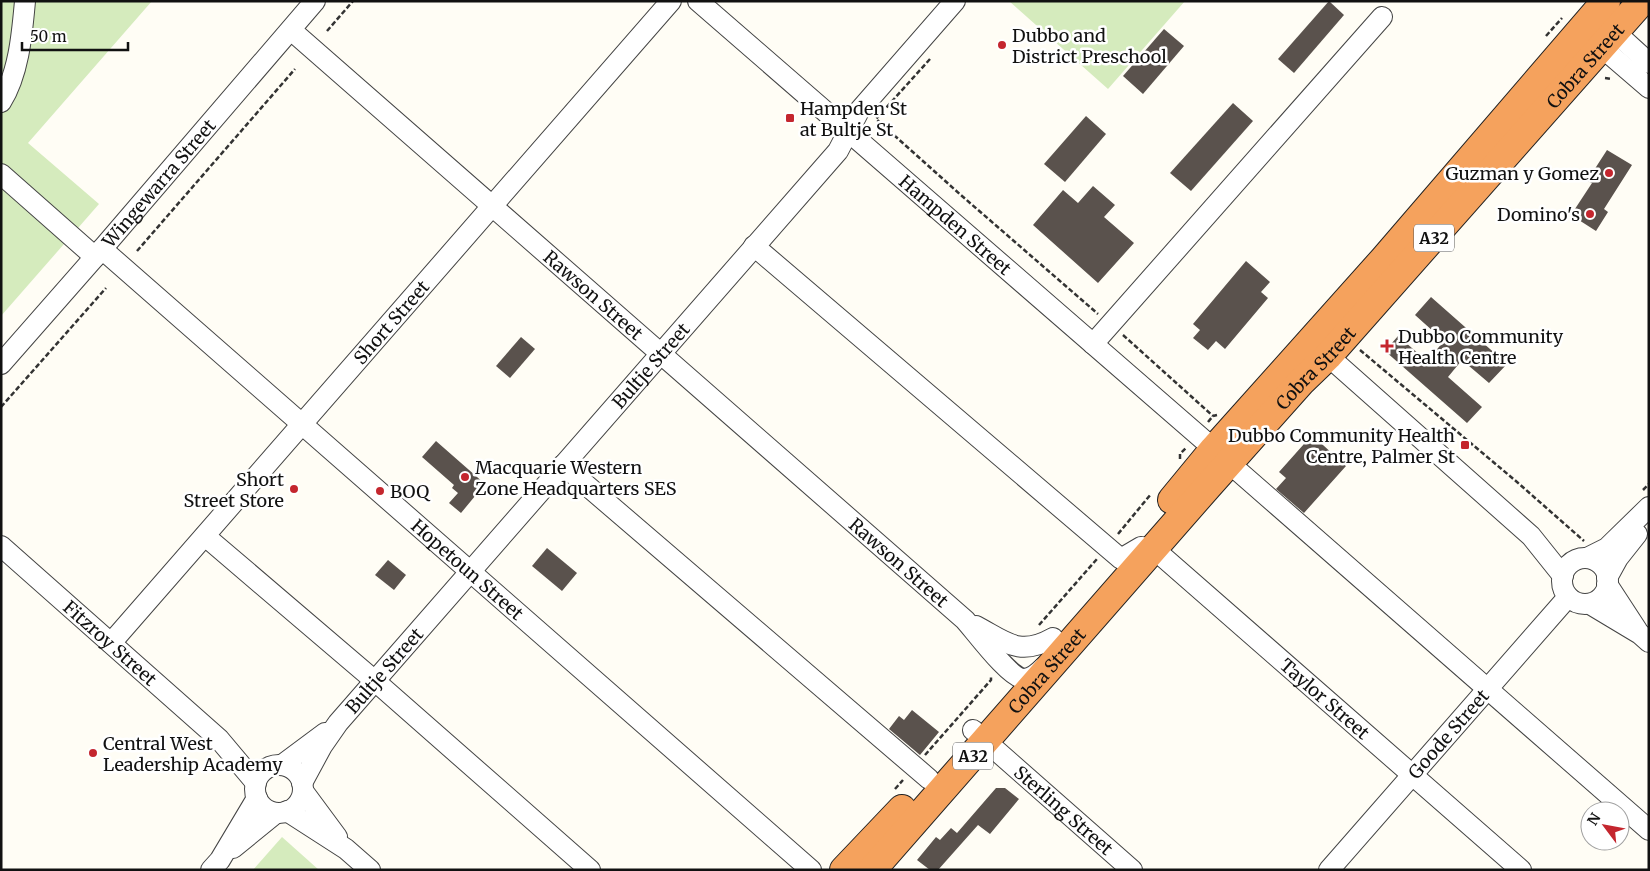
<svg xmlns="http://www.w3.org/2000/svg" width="1650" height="871" font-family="Merriweather,serif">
	<rect width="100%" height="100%" fill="#fffdf5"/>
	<g fill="#d5ebbd">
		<path d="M1,1H152L28,143L99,204L1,316Z"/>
		<path d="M1009,1H1185L1108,89Z"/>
		<path d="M282,837L319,870H253Z"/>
	</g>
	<g fill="#5a524d">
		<path d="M1329,1L1344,15L1294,73L1278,59Z"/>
		<path d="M1164,29L1184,46L1143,94L1123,76Z"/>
		<path d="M1233,103L1253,121L1191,191L1170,173Z"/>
		<path d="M1086,116L1106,134L1065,182L1044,164Z"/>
		<path d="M1607,150L1632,165L1604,209L1608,212L1596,231L1571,215L1592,183L1587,181Z"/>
		<path d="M1093,186L1115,205L1104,217L1134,243L1098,283L1033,225L1063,190L1078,203Z"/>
		<path d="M1246,261L1270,282L1261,292L1268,298L1225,349L1216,341L1208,350L1193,338L1200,330L1193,324Z"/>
		<path d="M1431,297L1507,364L1489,383L1462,360L1448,377L1482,407L1467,423L1385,351L1398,336L1427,361L1444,341L1415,315Z"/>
		<path d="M521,337L535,349L510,378L496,366Z"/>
		<path d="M1312,435L1346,466L1304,513L1276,489L1286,478L1279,472Z"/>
		<path d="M436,441L485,484L461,513L449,503L458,493L452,488L454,485L422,457Z"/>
		<path d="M547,548L577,573L562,591L532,566Z"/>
		<path d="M388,560L406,575L394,590L375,575Z"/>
		<path d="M912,710L939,732L920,755L889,729L899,716L904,720Z"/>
		<path d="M996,788H1005L1019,799L990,834L978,825L938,870H930L917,860L936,837L940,840L951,828L957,833Z"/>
	</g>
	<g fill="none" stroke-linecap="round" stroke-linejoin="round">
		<defs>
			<g id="minor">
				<path id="s1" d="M698,1L1214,449"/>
				<path d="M1606,24L1649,63"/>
				<path id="s2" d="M291,30L965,620C975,631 1011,680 1025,679C1033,678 1039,672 1044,667"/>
				<path d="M1592,39L1649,88"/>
				<path d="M1,102C19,73 22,34 25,1"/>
				<path d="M1,174L95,257"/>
				<path d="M754,246L1121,559"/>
				<path id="s3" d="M102,249L811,870"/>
				<path d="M1093,344L1382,17"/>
				<path d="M1328,356L1531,536L1563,576"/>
				<path id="s4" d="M1,364L102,249L315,1"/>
				<path d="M1229,463L1649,830"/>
				<path d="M563,465L929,779"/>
				<path d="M205,536L375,681L590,870"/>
				<path id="s5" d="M1,546L219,739L256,783"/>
				<path id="s6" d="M1124,557L1141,547L1154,549L1521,870"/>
				<path d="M1587,558L1607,548L1649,507"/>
				<circle cx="1585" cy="581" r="23"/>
				<path d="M1607,578L1618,558L1637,534"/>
				<path d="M1607,584L1637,630"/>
				<path d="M1590,604L1640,634L1649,642"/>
				<path d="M976,626C1006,642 1019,657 1053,638"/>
				<path id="s7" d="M111,643L671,1"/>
				<path id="s8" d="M973,730L1132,870"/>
				<path d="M282,765L325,733"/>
				<circle cx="279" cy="789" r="24"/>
				<path id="s9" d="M302,783L322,746L338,723L838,151L859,111L955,1"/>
				<path d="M303,791L337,837"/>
				<path d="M287,811L346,849L370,870"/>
				<path d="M233,848L276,813"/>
				<path d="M211,870L220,860L257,798"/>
				<path id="s10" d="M1329,870L1568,597"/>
			</g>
			<g id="highway">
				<path d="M1172,500L1214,449L1384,259L1606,1"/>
				<path d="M844,870L902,809"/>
				<path id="s11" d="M872,870L1209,485L1301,382L1328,356L1642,1"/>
			</g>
		</defs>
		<use href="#minor" stroke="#444" stroke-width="22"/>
		<use href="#highway" stroke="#222" stroke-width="30"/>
		<g stroke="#333" stroke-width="2.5" stroke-dasharray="5 2.5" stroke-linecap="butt">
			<path d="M327,31L353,1"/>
			<path d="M1546,36L1562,18"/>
			<path d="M930,59L876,119L962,196L1098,314"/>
			<path d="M1605,78L1612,79"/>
			<path d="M137,251L295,69"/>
			<path d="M1123,335L1213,416"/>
			<path d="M1360,350L1517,482L1584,541"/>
			<path d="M1,407L106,288"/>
			<path d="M1208,422L1213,416L1217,415"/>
			<path d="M1180,459V454L1187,447"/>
			<path d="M1643,490L1649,484"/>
			<path d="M1118,534L1151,494"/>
			<path d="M1039,625L1097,559"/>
			<path d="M925,755L991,680V675"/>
			<path d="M895,789L903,780"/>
		</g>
		<use href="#minor" stroke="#fff" stroke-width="20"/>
		<use href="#highway" stroke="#f5a25d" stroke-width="28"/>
	</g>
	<g fill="#c4262e" stroke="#fff" stroke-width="2">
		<circle cx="1002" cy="45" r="5"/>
		<rect x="785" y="113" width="10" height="10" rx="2.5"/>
		<circle cx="1609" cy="173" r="5"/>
		<circle cx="1590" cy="214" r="5"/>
		<path d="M1384.5 338.5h5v5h5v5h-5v5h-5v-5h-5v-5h5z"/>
		<rect x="1460" y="440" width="10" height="10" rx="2.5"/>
		<circle cx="465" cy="477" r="5"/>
		<circle cx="294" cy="489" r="5"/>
		<circle cx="380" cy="491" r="5"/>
		<circle cx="93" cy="753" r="5"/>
	</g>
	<g text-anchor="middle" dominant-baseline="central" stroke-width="5" stroke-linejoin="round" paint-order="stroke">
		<g fill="#fff" stroke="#585858" stroke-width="1">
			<rect x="1414" y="224.5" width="40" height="27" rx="4"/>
			<rect x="953" y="742.5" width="40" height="27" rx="4"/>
		</g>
		<g font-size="16" font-weight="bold" fill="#111">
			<text x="1434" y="238">A32</text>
			<text x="973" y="756">A32</text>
		</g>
		<g font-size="18" fill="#111" stroke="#fff" text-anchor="start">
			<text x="1012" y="35">Dubbo and<tspan x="1012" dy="21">District Preschool</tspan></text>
			<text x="800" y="108">Hampden St<tspan x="800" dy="21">at Bultje St</tspan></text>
			<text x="1599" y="173" text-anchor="end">Guzman y Gomez</text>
			<text x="1580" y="214" text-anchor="end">Domino's</text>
			<text x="1398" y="336">Dubbo Community<tspan x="1398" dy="21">Health Centre</tspan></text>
			<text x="1455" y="435" text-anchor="end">Dubbo Community Health<tspan x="1455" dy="21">Centre, Palmer St</tspan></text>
			<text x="475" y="467">Macquarie Western<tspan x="475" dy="21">Zone Headquarters SES</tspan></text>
			<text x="284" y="479" text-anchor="end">Short<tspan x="284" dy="21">Street Store</tspan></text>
			<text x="390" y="491">BOQ</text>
			<text x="103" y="743">Central West<tspan x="103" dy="21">Leadership Academy</tspan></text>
		</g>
		<g font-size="18" fill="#111" stroke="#fff">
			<text stroke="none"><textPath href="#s11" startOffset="1075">Cobra Street</textPath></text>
			<text stroke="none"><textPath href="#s4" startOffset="240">Wingewarra Street</textPath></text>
			<text stroke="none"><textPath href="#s1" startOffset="341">Hampden Street</textPath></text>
			<text stroke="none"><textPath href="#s2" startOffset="402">Rawson Street</textPath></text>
			<text stroke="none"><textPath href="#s7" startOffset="426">Short Street</textPath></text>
			<text stroke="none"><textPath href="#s9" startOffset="545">Bultje Street</textPath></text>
			<text stroke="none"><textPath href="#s11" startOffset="670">Cobra Street</textPath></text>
			<text stroke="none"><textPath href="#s2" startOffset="808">Rawson Street</textPath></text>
			<text stroke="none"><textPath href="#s3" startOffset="486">Hopetoun Street</textPath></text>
			<text stroke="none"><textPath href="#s5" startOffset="146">Fitzroy Street</textPath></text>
			<text stroke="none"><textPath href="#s9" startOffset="140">Bultje Street</textPath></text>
			<text stroke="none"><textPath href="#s11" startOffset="265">Cobra Street</textPath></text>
			<text stroke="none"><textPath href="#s6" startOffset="260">Taylor Street</textPath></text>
			<text stroke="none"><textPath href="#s10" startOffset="181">Goode Street</textPath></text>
			<text stroke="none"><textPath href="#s8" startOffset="121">Sterling Street</textPath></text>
		</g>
	</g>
	<rect width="1650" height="871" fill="none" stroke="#111111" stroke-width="5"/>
	<g transform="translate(1605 826) rotate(302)"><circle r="24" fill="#ffffff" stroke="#a0a0a0"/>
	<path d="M0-4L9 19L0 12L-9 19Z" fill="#c4262e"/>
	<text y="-8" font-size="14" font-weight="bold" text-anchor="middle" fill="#111111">N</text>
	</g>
	<path d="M22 42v8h106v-8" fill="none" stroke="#111111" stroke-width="2.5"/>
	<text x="30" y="42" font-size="15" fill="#111111" stroke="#ffffff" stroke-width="4" paint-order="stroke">50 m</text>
</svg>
